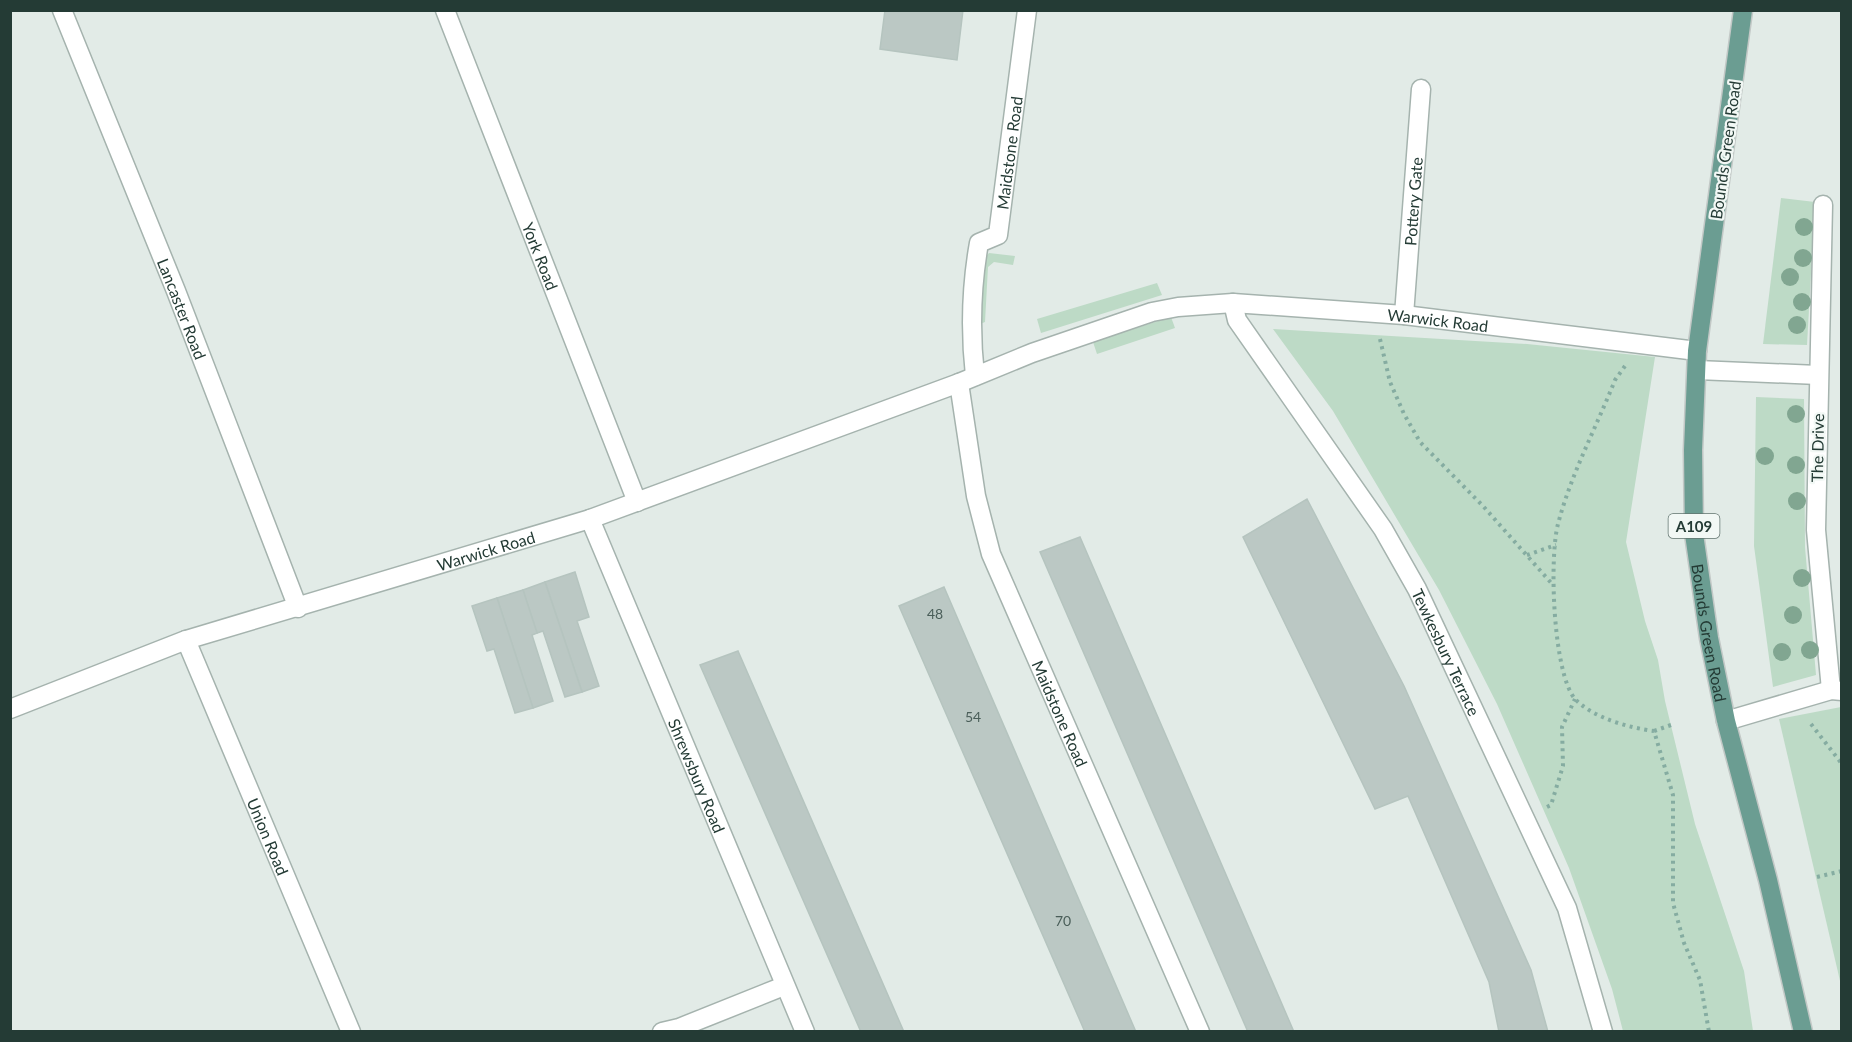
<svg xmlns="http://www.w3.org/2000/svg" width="1852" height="1042" font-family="Lato,sans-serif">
	<rect width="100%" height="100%" fill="#e2ebe7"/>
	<g fill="#bddac6">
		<path d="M1781,198L1815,202L1807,345L1763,344Z"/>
		<path d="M989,253L1015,256L1013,265L994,262L988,267L985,322L978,325L981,261Z"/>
		<path d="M1157,283L1162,295L1041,333L1037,319Z"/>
		<path d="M1171,317L1175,328L1097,354L1093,342Z"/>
		<path d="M1273,329L1527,344L1655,357L1626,542L1645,621L1658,660L1665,701L1695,824L1744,971L1753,1031H1623L1612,989L1569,868L1497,704L1439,590L1333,411Z"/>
		<path d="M1756,397L1804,399L1805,547L1816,675L1773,687L1754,546Z"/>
		<path d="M1841,707H1842L1841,985L1779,719Z"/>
	</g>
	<g fill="#bbc8c4" stroke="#b5c4bf" stroke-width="1.5">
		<path d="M885,10H963L957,60L880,49Z"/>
		<path d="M1307,499L1404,686L1531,970L1548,1032H1499L1489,982L1408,796L1375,809L1243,537Z"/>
		<path d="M1080,537L1294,1032H1248L1040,552Z"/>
		<path d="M575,572L589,617L577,621L599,686L582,692L545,582Z"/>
		<path d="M545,582L582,692L565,697L543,631L537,633L523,590Z"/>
		<path d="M944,587L1136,1032H1085L899,606Z"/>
		<path d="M523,590L537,633L532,635L553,701L533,708L497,598Z"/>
		<path d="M497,598L533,708L515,713L494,649L487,651L472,606Z"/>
		<path d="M738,651L904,1032H861L700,665Z"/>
	</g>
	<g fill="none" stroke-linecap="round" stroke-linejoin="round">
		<defs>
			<g id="minor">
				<path id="s1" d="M62,10L176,291L298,608"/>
				<path id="s2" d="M445,10L637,502"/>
				<path d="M1823,205L1816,530L1831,690"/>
				<path id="s3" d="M1233,303L1237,320L1383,529L1417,589L1567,908L1603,1032"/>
				<path id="s4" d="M1404,315L1421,89"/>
				<path d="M1697,370L1818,375"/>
				<path id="s5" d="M975,376C970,331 971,288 979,243L998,235L1027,10"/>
				<path id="s6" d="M959,383L976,496L991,554L1200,1032"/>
				<path id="s7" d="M590,519L805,1032"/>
				<path id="s8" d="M186,640L351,1032"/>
				<path id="s9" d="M10,709L186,640L590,519L959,383L1032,353L1152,312L1178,307L1233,303L1404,315L1697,351"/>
				<path d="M1726,721L1831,690L1842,691"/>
				<path d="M662,1032L679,1028L784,986"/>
			</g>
			<g id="major">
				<path id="s10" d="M1743,10L1697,351L1693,450L1694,534L1709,638L1726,721L1768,880L1803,1032"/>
			</g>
		</defs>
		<use href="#minor" stroke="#a5b3ae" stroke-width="21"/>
		<use href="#major" stroke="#c2c8c6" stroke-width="21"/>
		<g stroke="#85aca1" stroke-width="4" stroke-dasharray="3 4.5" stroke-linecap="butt">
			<path d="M1380,339L1390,382L1404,414L1420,442L1483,506L1553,585"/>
			<path d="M1625,366L1615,380C1596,428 1571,474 1558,524C1549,558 1553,673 1575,699C1593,718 1630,728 1654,731L1673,795V903L1684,943L1700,980L1709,1032"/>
			<path d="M1527,555L1556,545"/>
			<path d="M1811,724L1842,764"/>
			<path d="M1654,731L1671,725"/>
			<path d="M1547,807L1551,805L1563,766L1562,727L1575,699"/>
			<path d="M1817,877L1842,871"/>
		</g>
		<use href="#minor" stroke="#fff" stroke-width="18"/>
		<use href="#major" stroke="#6b9d92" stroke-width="18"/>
	</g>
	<g fill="#81a691">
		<circle cx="1804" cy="227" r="9"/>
		<circle cx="1803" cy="258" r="9"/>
		<circle cx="1790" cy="277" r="9"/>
		<circle cx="1802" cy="302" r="9"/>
		<circle cx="1797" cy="325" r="9"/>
		<circle cx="1796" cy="414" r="9"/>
		<circle cx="1765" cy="456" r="9"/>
		<circle cx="1796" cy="465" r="9"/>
		<circle cx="1797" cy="501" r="9"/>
		<circle cx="1802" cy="578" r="9"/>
		<circle cx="1793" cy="615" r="9"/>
		<circle cx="1810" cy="650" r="9"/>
		<circle cx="1782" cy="652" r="9"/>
	</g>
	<g text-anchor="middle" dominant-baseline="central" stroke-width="4.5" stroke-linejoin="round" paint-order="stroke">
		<g font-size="14" fill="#4a5e59">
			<text x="935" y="613">48</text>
			<text x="973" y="716">54</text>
			<text x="1063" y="920">70</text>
		</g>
		<rect fill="#f2f8f5" stroke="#62746f" stroke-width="1.5" x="1668.5" y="514" width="51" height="24" rx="4.5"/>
		<g font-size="15" font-weight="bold" fill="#243b35">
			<text x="1694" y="526">A109</text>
		</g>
		<g font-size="16" fill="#243b35" stroke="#f2f8f5">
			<text transform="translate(1725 150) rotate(-82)">Bounds Green Road</text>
			<text stroke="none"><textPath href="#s5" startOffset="237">Maidstone Road</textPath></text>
			<text stroke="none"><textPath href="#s4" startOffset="114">Pottery Gate</textPath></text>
			<text stroke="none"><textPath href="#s2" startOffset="264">York Road</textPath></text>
			<text stroke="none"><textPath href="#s1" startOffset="322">Lancaster Road</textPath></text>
			<text stroke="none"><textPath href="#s9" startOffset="1497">Warwick Road</textPath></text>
			<text transform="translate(1817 448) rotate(-89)">The Drive</text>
			<text stroke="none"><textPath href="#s9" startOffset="502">Warwick Road</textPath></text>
			<text stroke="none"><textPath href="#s10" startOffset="627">Bounds Green Road</textPath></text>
			<text stroke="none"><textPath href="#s3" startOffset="411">Tewkesbury Terrace</textPath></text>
			<text stroke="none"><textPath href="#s6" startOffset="348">Maidstone Road</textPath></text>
			<text stroke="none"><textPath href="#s7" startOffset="278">Shrewsbury Road</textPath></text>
			<text stroke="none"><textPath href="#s8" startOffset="213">Union Road</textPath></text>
		</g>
	</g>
	<rect width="1852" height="1042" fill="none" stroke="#243b35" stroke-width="24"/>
</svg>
